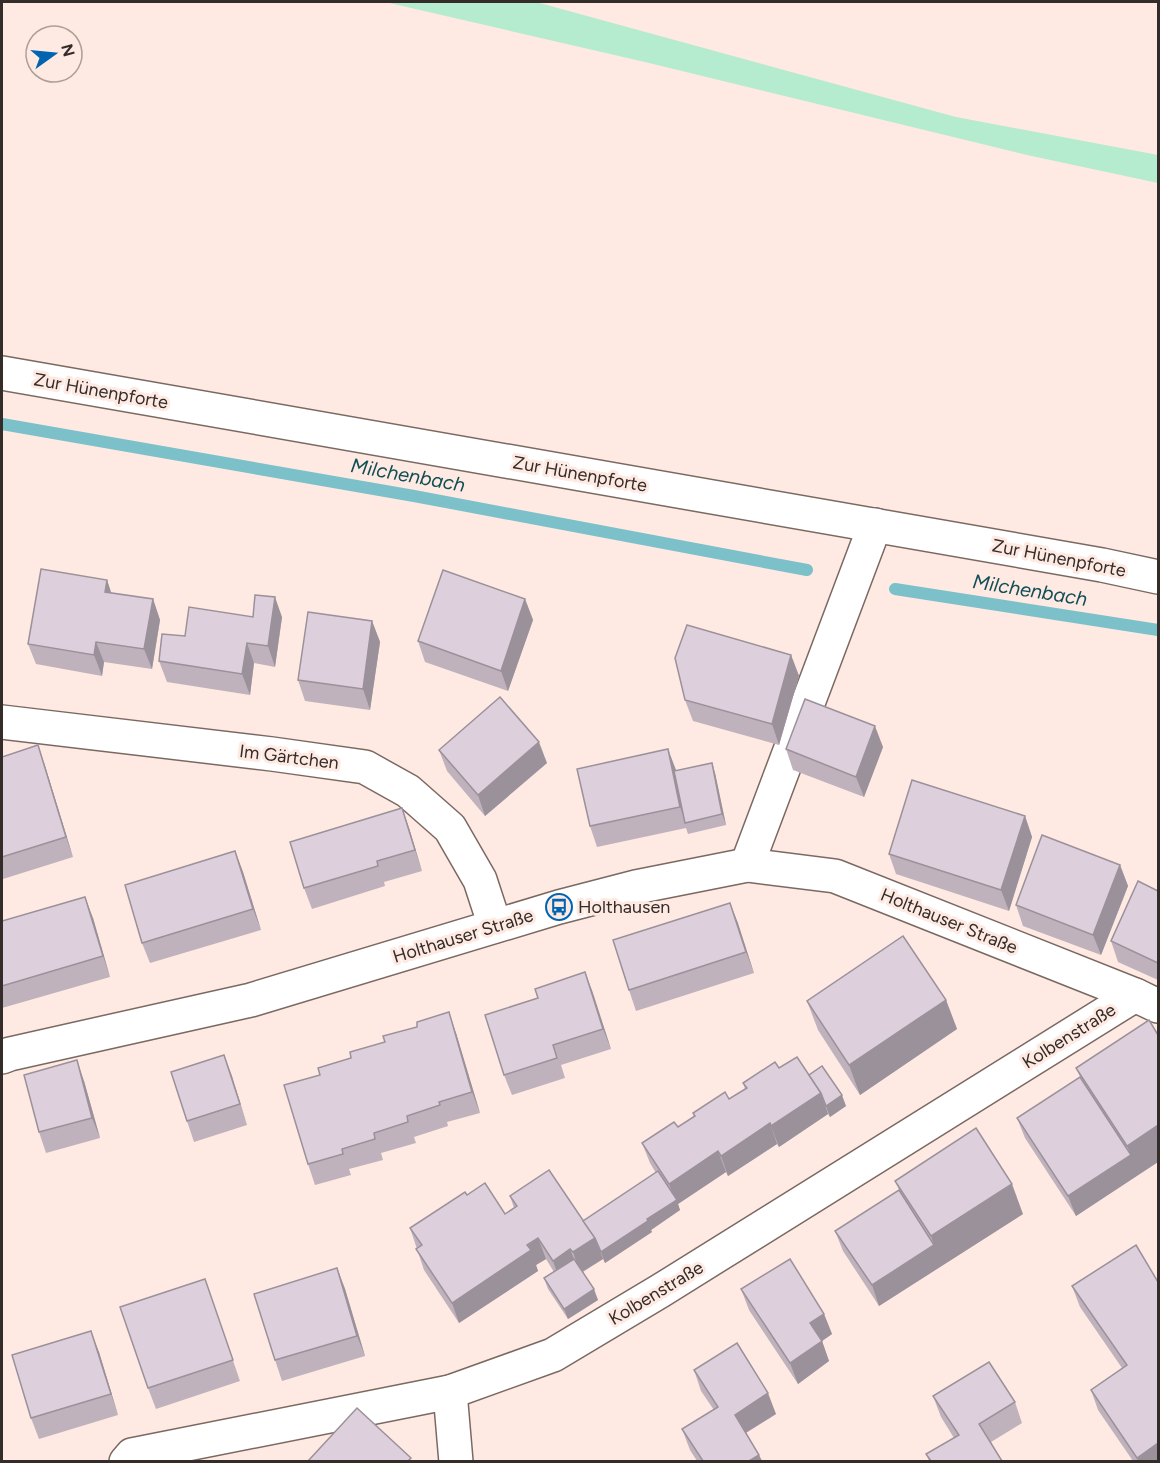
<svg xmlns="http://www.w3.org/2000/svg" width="1160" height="1463" font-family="Figtree,sans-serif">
	<rect width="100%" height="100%" fill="#feeae2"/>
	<path fill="#b5ebce" d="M385,2H536L956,117L1158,155V183L1027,155L645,62Z"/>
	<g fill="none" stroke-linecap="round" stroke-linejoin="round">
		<g stroke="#7cc0ca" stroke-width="12">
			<path d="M2,424L414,496L807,570"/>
			<path d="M895,589L1158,630"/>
		</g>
		<defs>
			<g id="street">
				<path d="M2,722L272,754L365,767L408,791L450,828L480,880L495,926"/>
				<path d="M747,865L875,525"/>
				<path d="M2,1057L10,1054L251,1000L559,907L636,887L747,865L835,876L1135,995L1158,1006"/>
				<path d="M450,1392L456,1462"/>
				<path d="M126,1462L132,1455L450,1392L553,1355L660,1291L1135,995"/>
			</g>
			<path id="primary" d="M2,373L1102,565L1158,577"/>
		</defs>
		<use href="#street" stroke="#7a6962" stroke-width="36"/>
		<use href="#primary" stroke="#7a6962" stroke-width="36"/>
		<use href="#street" stroke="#fff" stroke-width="33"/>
		<use href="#primary" stroke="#fff" stroke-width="33"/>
	</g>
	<g fill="#bfb2bd">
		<path d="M107,580L111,593L153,599L160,620L152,669L104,662L102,676L36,664L28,644Z"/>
		<path d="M525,599L533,620L508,691L425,662L418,641Z"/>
		<path d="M253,617H282L275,667L254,663L250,695L167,682L159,661Z"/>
		<path d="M372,621L380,642L370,710L305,701L298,680Z"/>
		<path d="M791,655L799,676L779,745L693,721L685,700Z"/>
		<path d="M38,745L45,766L73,857L3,879L2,874V757Z"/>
		<path d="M883,747L864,797L793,770L786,749Z"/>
		<path d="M439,750L547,763L485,816L447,771Z"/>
		<path d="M715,773L726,825L688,834L686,828L597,847L590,826Z"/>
		<path d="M402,808L409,828L422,871L384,882L385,886L312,909L304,888Z"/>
		<path d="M1025,816L1032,837L1009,911L896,874L889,854Z"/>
		<path d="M235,851L243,872L261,930L150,963L142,943Z"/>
		<path d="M1120,865L1128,886L1101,955L1023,926L1016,905Z"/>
		<path d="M1158,891V980L1118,962L1111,941Z"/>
		<path d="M730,903L754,973L636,1011L629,990Z"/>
		<path d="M93,918L110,977L2,1008V921Z"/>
		<path d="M585,972L611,1049L561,1065L565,1078L512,1095L504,1075L538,998Z"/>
		<path d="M946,1000L957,1029L860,1095L818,1030L807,1001Z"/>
		<path d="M456,1033L480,1113L447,1122L448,1126L414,1137L416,1143L381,1153L383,1160L349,1169L351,1175L315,1185L308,1164Z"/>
		<path d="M224,1055L247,1125L194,1142L187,1121Z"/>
		<path d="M779,1068L809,1075L846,1106L830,1117L828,1114L779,1147L777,1144L728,1176L726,1172L678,1204L680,1210L651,1230L652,1232L605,1263L603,1259L583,1272L598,1300L568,1319L548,1289L544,1278L554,1272L546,1259L536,1265L538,1271L459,1323L424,1270L410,1228L467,1195L505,1214L514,1208L510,1196L583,1221L656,1173L650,1163L642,1143L678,1127L694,1117L693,1113L729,1099L745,1089L743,1083Z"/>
		<path d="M1076,1068L1158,1162L1076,1216L1025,1138L1017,1118L1080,1077Z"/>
		<path d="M84,1081L100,1138L46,1153L39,1132Z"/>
		<path d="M895,1181L1023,1214L879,1306L843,1251L835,1231L899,1190Z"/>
		<path d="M1136,1245L1158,1461H1133L1098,1410L1091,1390L1122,1368L1080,1307L1072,1286Z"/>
		<path d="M337,1268L345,1289L365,1356L282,1381L275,1360Z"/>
		<path d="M205,1279L240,1381L156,1409L148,1388Z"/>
		<path d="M741,1289L824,1314L832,1334L822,1341L829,1361L798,1384L749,1310Z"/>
		<path d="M99,1352L118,1415L39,1439L31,1418Z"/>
		<path d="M694,1370L776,1414L746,1433L762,1461H697L690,1450L682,1429L714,1410L701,1391Z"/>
		<path d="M933,1396L1015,1402L1022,1423L991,1442L1002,1461H929L926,1454L954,1438L941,1417Z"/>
	</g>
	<g fill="#9b919a">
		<path d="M107,580L114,601L105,592Z"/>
		<path d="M275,597L282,617L275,667L268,646Z"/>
		<path d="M153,599L160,620L152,669L144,649Z"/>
		<path d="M525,599L533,620L508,691L501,671Z"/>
		<path d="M372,621L380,642L370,710L363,689Z"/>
		<path d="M96,642L104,662L102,676L94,655Z"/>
		<path d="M247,643L254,663L250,695L242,674Z"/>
		<path d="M791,655L799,676L779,745L772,724Z"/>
		<path d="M875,726L883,747L864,797L856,777Z"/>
		<path d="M539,742L547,763L485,816L478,795Z"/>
		<path d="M38,745L45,766L73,857L66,837Z"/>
		<path d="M668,749L676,770L686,823L680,807Z"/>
		<path d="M712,763L715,773L726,825L722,814Z"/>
		<path d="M402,808L409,828L422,871L415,850Z"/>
		<path d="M1025,816L1032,837L1009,911L1001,890Z"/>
		<path d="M235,851L243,872L261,930L253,909Z"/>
		<path d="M1120,865L1128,886L1101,955L1093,935Z"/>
		<path d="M85,897L93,918L110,977L103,956Z"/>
		<path d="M730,903L738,923L754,973L746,952Z"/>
		<path d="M585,972L593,993L611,1049L603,1029Z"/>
		<path d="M946,1000L957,1029L860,1095L849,1065Z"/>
		<path d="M449,1012L456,1033L480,1113L472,1092Z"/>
		<path d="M224,1055L232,1076L247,1125L240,1104Z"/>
		<path d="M77,1060L84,1081L100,1138L92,1118Z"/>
		<path d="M821,1093L828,1114L779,1147L771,1126Z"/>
		<path d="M842,1095L846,1106L830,1117L826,1106Z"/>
		<path d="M770,1123L777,1144L728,1176L721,1156Z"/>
		<path d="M1158,1125V1162L1076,1216L1068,1196L1131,1155L1127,1146Z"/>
		<path d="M718,1151L726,1172L678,1204L680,1210L651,1230L652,1232L605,1263L601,1252L647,1219L675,1200L669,1184Z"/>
		<path d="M1012,1184L1023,1214L879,1306L872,1285L934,1245L931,1236Z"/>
		<path d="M538,1238L546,1259L536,1265L538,1271L459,1323L452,1303Z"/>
		<path d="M595,1238L603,1259L580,1273L573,1252Z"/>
		<path d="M570,1249L578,1269L560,1281L553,1261Z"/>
		<path d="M337,1268L345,1289L365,1356L357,1336Z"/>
		<path d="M594,1289L598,1300L568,1319L564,1309Z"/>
		<path d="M824,1314L832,1334L822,1341L829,1361L798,1384L790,1363L810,1323Z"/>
		<path d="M91,1331L99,1352L118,1415L111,1394Z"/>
		<path d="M768,1393L776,1414L742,1435L735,1415Z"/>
		<path d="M1158,1443V1461H1138L1137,1458Z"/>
		<path d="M759,1455L762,1461H749Z"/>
	</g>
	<g fill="#decfdc" stroke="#9b919a" stroke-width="1.5">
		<path d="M41,569L107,580L105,592L153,599L144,649L96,642L94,655L28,644Z"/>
		<path d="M443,570L525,599L501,671L418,641Z"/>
		<path d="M255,595L275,597L268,646L247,643L242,674L159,661L162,634L185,636L189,607L253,617Z"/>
		<path d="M308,612L372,621L363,689L298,680Z"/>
		<path d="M687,625L791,655L772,724L685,700L675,658Z"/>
		<path d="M500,697L539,742L478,795L439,750Z"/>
		<path d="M805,699L875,726L856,777L786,749Z"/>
		<path d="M38,745L66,837L2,857V757Z"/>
		<path d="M668,749L680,807L590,826L577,769Z"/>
		<path d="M712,763L722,814L685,823L674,771Z"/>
		<path d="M912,780L1025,816L1001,890L889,854Z"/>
		<path d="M402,808L415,850L377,861L378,866L304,888L290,842Z"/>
		<path d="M1042,835L1120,865L1093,935L1016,905Z"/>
		<path d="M235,851L253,909L142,943L125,885Z"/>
		<path d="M1138,881L1158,891V963L1111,941Z"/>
		<path d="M85,897L103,956L2,986V921Z"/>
		<path d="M730,903L746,952L629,990L613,940Z"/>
		<path d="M903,936L946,1000L849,1065L807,1001Z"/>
		<path d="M585,972L603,1029L553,1045L557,1058L504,1075L485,1015L538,998L535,989Z"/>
		<path d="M449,1012L472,1092L439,1102L440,1105L407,1116L408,1122L374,1133L375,1139L342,1149L343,1154L308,1164L284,1085L320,1075L318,1068L351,1058L350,1052L385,1042L383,1036L417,1027V1022Z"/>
		<path d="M1149,1020L1158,1035V1125L1127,1146L1076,1068Z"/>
		<path d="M224,1055L240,1104L187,1121L171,1072Z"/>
		<path d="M797,1057L821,1093L771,1126L770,1123L721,1156L718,1151L669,1184L642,1143L674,1122L678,1127L695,1116L693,1113L725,1092L729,1099L747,1088L743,1083L775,1062L779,1068Z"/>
		<path d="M77,1060L92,1118L39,1132L24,1075Z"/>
		<path d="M822,1066L842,1095L826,1106L821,1093L809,1075Z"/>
		<path d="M1080,1077L1131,1155L1068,1196L1017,1118Z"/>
		<path d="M976,1128L1012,1184L931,1236L895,1181Z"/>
		<path d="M549,1170L595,1238L573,1252L570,1249L553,1261L538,1238L527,1245L531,1250L452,1303L416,1249L422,1245L410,1228L465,1192L467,1195L485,1183L505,1214L517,1206L510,1196Z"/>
		<path d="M658,1171L677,1200L647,1219L648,1221L601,1252L595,1238L583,1221Z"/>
		<path d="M899,1190L934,1245L872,1285L835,1231Z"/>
		<path d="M1136,1245L1158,1282V1443L1137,1458L1091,1390L1127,1365L1072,1286Z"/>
		<path d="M574,1259L594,1289L564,1309L544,1278Z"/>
		<path d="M790,1259L824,1314L810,1323L822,1341L790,1363L741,1289Z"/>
		<path d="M337,1268L357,1336L275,1360L254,1294Z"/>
		<path d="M205,1279L233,1360L148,1388L120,1307Z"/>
		<path d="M91,1331L111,1394L31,1418L12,1355Z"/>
		<path d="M737,1343L768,1393L735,1415L759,1455L749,1461H703L682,1429L718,1407L694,1370Z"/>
		<path d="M989,1362L1015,1402L979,1424L1002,1461H931L926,1454L959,1435L933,1396Z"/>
		<path d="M357,1408L411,1458L408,1461H308Z"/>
	</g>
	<defs>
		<symbol id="bus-ring" viewBox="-11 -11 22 22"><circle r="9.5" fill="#feeae2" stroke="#0064b1" stroke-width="1.5"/><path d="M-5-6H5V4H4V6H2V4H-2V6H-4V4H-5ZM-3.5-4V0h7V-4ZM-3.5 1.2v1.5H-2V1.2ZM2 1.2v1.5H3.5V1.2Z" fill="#0064b1"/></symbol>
	</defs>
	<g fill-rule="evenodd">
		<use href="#bus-ring" x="544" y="892" width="30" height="30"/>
	</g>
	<g text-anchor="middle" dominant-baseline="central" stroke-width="6" stroke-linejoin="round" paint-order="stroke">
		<g font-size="18" fill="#332c29" stroke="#feeae2">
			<text transform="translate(101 391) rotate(10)">Zur Hünenpforte</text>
			<text transform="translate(580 474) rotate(10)">Zur Hünenpforte</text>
			<text transform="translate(1059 558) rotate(11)">Zur Hünenpforte</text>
			<text transform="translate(289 757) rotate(7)">Im Gärtchen</text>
			<text transform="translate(949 921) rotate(22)">Holthauser Straße</text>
			<text transform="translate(463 936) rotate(-17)">Holthauser Straße</text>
			<text transform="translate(1069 1036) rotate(-32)">Kolbenstraße</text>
			<text transform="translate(656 1293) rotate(-31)">Kolbenstraße</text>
		</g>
		<g font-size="18" fill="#332c29" stroke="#feeae2" text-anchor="start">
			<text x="578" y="907">Holthausen</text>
		</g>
		<g font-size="20" font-style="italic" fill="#114e55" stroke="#feeae2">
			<text transform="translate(408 475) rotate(10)">Milchenbach</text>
			<text transform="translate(1030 590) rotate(9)">Milchenbach</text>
		</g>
	</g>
	<rect width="1160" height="1463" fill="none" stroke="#332c29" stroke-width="6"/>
	<g transform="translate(54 54) rotate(75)"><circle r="28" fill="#feeae2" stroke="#ad9e98" stroke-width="1.5"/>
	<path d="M0-4.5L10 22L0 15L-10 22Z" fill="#0064b1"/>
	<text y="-9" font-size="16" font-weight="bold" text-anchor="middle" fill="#332c29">N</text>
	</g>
</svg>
